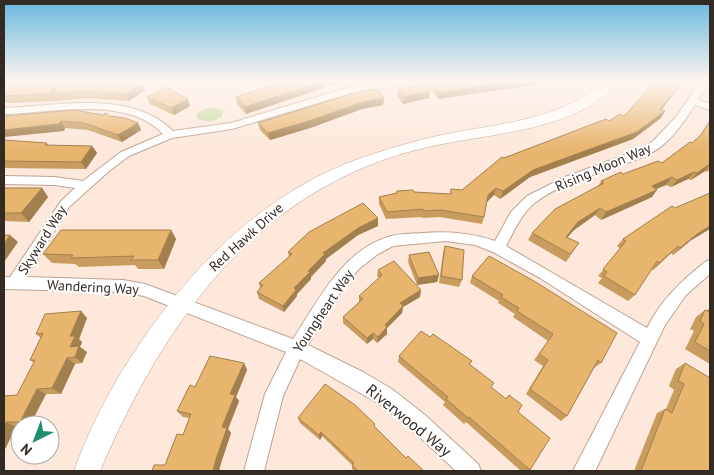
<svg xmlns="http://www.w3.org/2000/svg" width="714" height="475" font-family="'PT Sans',sans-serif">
	<rect width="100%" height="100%" fill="#fde8db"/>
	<path fill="#c3da9e" d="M212,107L223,110L222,117L210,122L197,119V114L204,109Z"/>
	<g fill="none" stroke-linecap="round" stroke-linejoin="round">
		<defs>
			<path id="minor" d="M387,82H407L403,85L351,93L232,129L172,138L129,156L109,171L69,207L26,277L123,280L145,284L293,339C318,301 342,251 388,237C399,233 412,234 423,233C448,231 471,233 495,241L511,212L527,196L565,177L644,148L653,141L676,117L700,82H708L698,100L710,104V110L695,105C684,122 670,143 651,153C615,171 569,177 536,202C522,212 514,231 506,246L647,328C661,300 681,281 705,262L710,260V274L686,295L665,325L595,471H573L640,342L540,278L493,252L475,245L445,241L393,246L378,254L360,268L344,286L308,345L363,372L392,389L425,415L478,464L481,471H456L411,429L378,403L300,359L283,396L264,471H244L265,394L286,352L144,296L123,292L4,289V277H10L61,201L75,188L55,185L4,184V176L55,177L83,181L121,152L163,134C127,95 52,113 4,114V108C57,106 131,89 173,131L231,123L347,88Z"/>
			<path id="tertiary" d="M605,82H618C580,131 484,134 428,147C258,186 165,320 100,471H74C112,364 203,240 304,184C340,163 380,151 420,140C485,123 551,126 605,82Z"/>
		</defs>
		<use href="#minor" stroke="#bca494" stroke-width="2"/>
		<use href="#tertiary" stroke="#bca494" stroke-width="1"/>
		<use href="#minor" fill="#fff" fill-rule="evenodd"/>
		<use href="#tertiary" fill="#fff" fill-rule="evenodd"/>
	</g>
	<g fill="#c89c5f">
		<path d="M652,82H683L661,110V118L633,139L530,177L500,199L494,195L487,201L484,217L482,224L440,217L422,218V217L386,219L379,204V197L396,193L397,191L414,192L450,194L451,189L462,190L504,158L624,116L648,90H646Z"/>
		<path d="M4,84L26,86L56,85L57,87L145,90L129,101L86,98L56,101V100L55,101L8,103L4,102Z"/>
		<path d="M432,84H538L438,99L431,90Z"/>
		<path d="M323,86V88L246,114L237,104L236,97Z"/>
		<path d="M398,89L430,91L429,98L403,104L397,96Z"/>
		<path d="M147,97L190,106L174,115L150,104Z"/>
		<path d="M384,98L383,105L362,109L310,128L270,140L260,130L258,123Z"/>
		<path d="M4,116H109L138,123L141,130L122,142L88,130L65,128L64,131Z"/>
		<path d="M710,120V169L707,172L705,171L691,180L688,179L671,187L666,185L656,189L652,197L601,220L595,215L574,230L567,237L579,243L566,262L528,240L532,233L599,185L601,181L662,163L692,143L699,137Z"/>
		<path d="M4,140L47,143L48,145L92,146L97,153L86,169L4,168Z"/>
		<path d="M4,188H42L48,197L29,222L4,221Z"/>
		<path d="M378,226L358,235L326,259V261L311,277V279L297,294V296L284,312L259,299L257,292L260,288L259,283L289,257L288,252Z"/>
		<path d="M171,230L176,239L164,269H138L135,265L79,267L75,264L52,263L43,254Z"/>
		<path d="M623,239L690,241L673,255L671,253L653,270L651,269L635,295L628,301L598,283L602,278L598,276L621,249L617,246Z"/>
		<path d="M445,246L462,280L459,287L439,283L443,253Z"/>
		<path d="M409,255L439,275L437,282L417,285L408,262Z"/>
		<path d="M489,256L601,363L594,368L567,416L561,421L526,394L543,366L534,360L548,341L513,317L515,314L498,303L499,301L470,283L472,276Z"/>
		<path d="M378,270L420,297L403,307L402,313L387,328V334L377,343L373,339L367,344L343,323V317L359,302V296L379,278L377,276Z"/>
		<path d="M710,308V364L685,349L694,331L690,329L696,317L705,310H707Z"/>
		<path d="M81,311L87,318L79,339L82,342L80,347L87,352L82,363L75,364L61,394H46L30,425H20V427H16L4,451V396L17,395L34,363L30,360L41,338L36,334Z"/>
		<path d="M430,337L472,361L470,364L491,387L506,399L509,395L518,412L530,470L528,471H521L466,422L464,424L443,405L445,402L398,362L399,356Z"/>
		<path d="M244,363L247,370L236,397L239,401L228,429L231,433L221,463L219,471H152L165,465L183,435L189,418L183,417L177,411L195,387Z"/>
		<path d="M685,363L710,471H634L657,413L665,409H666L674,390L669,386L676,369Z"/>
		<path d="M298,418L375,427L406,458L424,471H355L352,469V465L322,436L320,440L300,423Z"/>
	</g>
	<g fill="#a27f4e">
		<path d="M320,82H346L323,86V88L246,114L245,107Z"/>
		<path d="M508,82H543L538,84L438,99L440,92Z"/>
		<path d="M683,82L681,85L656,116L660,109Z"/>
		<path d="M142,83L145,90L129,101L126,94Z"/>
		<path d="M56,85L60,92L52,94L56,100L55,101L50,94Z"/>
		<path d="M430,91L429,98L403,104L404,97Z"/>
		<path d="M384,98L383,105L362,109L310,128L270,140L268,133L363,102Z"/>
		<path d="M188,99L190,106L174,115L171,108Z"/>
		<path d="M665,111L661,118L633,139L530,177L500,199L503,191L533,170Z"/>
		<path d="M61,121L65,128L64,131L4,137V130Z"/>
		<path d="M138,123L141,130L122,142L118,135Z"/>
		<path d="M92,146L97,153L86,169L81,162Z"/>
		<path d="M710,164L705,171L691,180L697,173Z"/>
		<path d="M694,172L688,179L671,187L677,180Z"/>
		<path d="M672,177L666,185L647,193L652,186Z"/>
		<path d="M42,188L48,197L29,222L21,213Z"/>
		<path d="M496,188L494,195L486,203L488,195Z"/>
		<path d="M657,190L652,197L601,220L606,212Z"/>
		<path d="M600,208L595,215L574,230L562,244L566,237L578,222Z"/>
		<path d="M378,218V226L358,235L326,259V261L311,277V279L297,294V296L284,312L283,306L294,288L323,253L358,228Z"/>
		<path d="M710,226V229L690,241L673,255L680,248L697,234Z"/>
		<path d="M171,230L176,239L164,269L158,260Z"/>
		<path d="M10,235L18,242L4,262V244Z"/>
		<path d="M678,246L671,253L653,270L659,263Z"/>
		<path d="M439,275L437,282L417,285L418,278Z"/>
		<path d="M421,290L420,297L403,307L402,313L387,328V334L377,343L378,337L400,303Z"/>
		<path d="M81,311L87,318L79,339L82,342L80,347L87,352L82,363L75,357L70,347V336Z"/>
		<path d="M373,333V339L367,344V338Z"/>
		<path d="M67,358L75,364L61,394L52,388Z"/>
		<path d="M244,363L247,370L236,397L239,401L228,429L231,433L221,463L219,471H213L222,427L230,394Z"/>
		<path d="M37,389L46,394L30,425H26L20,422Z"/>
		<path d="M6,422L16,427L4,451V426Z"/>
		<path d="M321,432L322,436L320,440L319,435Z"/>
	</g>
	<g fill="#e8b56f" stroke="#a27f4e">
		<path d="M80,82H136L142,83L126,94L82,91L52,94L59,84L79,83Z"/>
		<path d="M284,82H321L245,107L236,97Z"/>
		<path d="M444,82H508L440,92L432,84Z"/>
		<path d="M652,82H683L660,109L665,111L637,132L533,170L503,191L496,188L488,195L484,217L441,210L423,211V209L387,212L379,197L397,193V191L413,190L414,192L451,194V189L462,190L502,157L504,158L606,119L609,121L620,114L624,116L647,91L653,84L651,83Z"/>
		<path d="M4,84L26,86L56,85L50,94L4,96Z"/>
		<path d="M429,84L430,91L404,97L398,89Z"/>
		<path d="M166,87L188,99L171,108L147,97Z"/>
		<path d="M377,89L384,98L363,102L309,121L268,133L258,123L364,90Z"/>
		<path d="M74,110L103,115L106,113L109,116L125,118L138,123L118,135L84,123L61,121L59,124L4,130V116Z"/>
		<path d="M710,121V164L697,173L694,172L677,180L672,177L652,186L657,190L606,212L600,208L578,222L566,237L579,243L570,254L532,233L555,209L604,183L601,181L621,172L623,174L658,161L662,163L690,142L692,143L701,135Z"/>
		<path d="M4,140L47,143L45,145L92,146L81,162L4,161Z"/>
		<path d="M4,188H42L21,213H4Z"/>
		<path d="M710,193V226L697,234L680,248L678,246L659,263L657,261L635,295L604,276L607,272L603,269L626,241L623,239L672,206L675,208Z"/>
		<path d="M363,203L378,218L358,228L323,253L325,254L308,271L310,272L294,288L296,290L283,306L257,292L263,285L259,283L292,254L288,252L309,232Z"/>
		<path d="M61,230H171L158,260H131L134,256L71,258L73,255L43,254Z"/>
		<path d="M4,235H10L4,244Z"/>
		<path d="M445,246L464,250L462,280L441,276Z"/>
		<path d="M429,252L439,275L418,278L409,255Z"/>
		<path d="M489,256L534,281L617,333L601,363L598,360L567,416L530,389L548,360L539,354L553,334L517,311L519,308L501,297L503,295L472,276Z"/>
		<path d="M394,261L421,290L400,303L403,306L385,325L387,327L378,337L373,333L367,338L343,317L363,299L359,296L382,275L378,270Z"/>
		<path d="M705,310L710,312V351L695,342L704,324L700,321Z"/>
		<path d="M81,311L70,336H75L70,347L79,346L75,357L67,358L52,388L37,389L20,422H6L4,426V396L17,395L35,360H30L43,333L36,334L45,314Z"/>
		<path d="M421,331L430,337L433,334L472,361L469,364L494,383L491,387L506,399L509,395L522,405L518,412L550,438L530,470L469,417L468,418L446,399L448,397L399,356Z"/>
		<path d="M210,356L244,363L230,394L235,395L222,427L227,428L216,459L213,471H152L154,465H165L177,434L183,435L191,414L177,411L190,385L195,387Z"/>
		<path d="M685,363L710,378V471H641L665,409L672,413L684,384L678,381Z"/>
		<path d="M325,384L355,405L375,424L374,426L406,458L408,456L424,471H358L352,465L354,463L321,432L319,435L298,418Z"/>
	</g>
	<linearGradient id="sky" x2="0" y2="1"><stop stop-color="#68b8de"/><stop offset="0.55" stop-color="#fef5ef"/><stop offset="1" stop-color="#fef5ef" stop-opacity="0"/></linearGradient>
	<rect width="714" height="148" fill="url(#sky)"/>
	<g text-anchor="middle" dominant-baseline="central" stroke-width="4" stroke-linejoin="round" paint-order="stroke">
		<g font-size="14" fill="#332a24" stroke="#fff">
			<text transform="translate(603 167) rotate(-23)">Rising Moon Way</text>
			<text transform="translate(246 237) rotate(-42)">Red Hawk Drive</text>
			<text transform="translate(42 240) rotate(-58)">Skyward Way</text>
			<text transform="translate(93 287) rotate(3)">Wandering Way</text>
			<text transform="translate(323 311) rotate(-56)">Youngheart Way</text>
		</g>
		<g font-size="16" fill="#332a24" stroke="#fff">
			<text transform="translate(409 420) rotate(39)">Riverwood Way</text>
		</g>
	</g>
	<rect width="714" height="475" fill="none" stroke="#332a24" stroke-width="10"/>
	<g transform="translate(35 440) rotate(222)"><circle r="24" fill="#ffffff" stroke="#adaaa7"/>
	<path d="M0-4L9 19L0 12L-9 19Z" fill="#1f8e6f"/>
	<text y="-8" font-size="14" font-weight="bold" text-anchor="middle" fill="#332a24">N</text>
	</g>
</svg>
